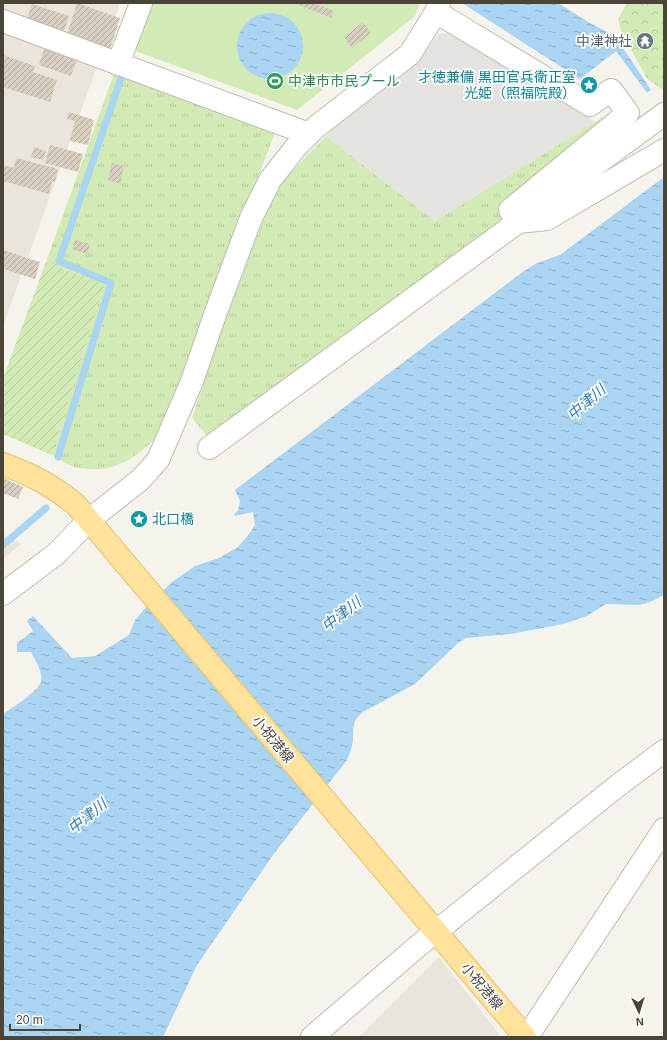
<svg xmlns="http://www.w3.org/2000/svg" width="667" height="1040" font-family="Arial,'Noto Sans JP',sans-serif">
	<defs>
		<pattern id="forest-crowns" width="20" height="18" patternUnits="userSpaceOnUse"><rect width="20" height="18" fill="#d2eab5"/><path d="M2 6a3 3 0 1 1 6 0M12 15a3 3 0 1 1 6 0" fill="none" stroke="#b6ca9c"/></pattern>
		<pattern id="park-tufts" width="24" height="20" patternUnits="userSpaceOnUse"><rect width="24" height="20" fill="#d2eab5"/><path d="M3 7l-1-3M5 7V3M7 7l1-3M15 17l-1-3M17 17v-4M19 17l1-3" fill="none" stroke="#b6ca9c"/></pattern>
		<pattern id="garden-furrows" width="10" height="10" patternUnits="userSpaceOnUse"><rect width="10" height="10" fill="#d2eab5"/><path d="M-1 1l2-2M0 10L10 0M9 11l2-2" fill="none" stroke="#b6ca9c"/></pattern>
		<pattern id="water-ripples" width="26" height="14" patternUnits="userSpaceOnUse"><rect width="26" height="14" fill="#a9d4f2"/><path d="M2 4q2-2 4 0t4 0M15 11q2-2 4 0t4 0" fill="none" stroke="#8caec5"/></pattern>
		<pattern id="building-hatch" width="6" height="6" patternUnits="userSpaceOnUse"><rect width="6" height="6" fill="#d8cfc1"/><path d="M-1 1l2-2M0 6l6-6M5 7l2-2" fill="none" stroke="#b1aa9e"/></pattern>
	</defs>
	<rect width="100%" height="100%" fill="#f6f3ec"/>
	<g fill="#eae5da">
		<path d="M3,3H120L3,326Z"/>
		<path d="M3,534L21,544L3,559Z"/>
		<path d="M439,957L499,1034L497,1037H359Z"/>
	</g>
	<path fill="#d2eab5" d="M151,3H420L415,16L297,110L135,51Z"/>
	<path fill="url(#forest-crowns)" d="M627,3H664V90L648,80L622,34L618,19Z"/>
	<g fill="url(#park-tufts)">
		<path d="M114,74L276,130L160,435C138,454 121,471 89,469C85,468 79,469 74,467C67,465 59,459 52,455L104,284L46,262Z"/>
		<path d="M608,114L609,116L506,219L212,442L192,418L225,319L264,215L282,182L326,136L435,221Z"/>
	</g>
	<path fill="url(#garden-furrows)" d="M46,262L104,284L52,455L3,434V378Z"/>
	<path fill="#e5e3e0" d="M448,33L488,51L595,122L435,221L326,136L339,121L420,59L438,34Z"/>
	<g fill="url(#water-ripples)">
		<path d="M462,3H558L590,23L615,36L651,90L647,93L616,51L580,79Z"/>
		<circle cx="270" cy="46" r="33"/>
		<path d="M664,177V595L650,602L640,605L606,604L587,616L563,624L511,634L466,638L458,643L415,684L363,712C351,722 354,727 353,741C352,748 349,754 347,760L273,855L197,965L163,1037H3V714C12,708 35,693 40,684C45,674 35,660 31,652H17V643L33,631L27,621L33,616L72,658L95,656L129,635L135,620L147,606L172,582L195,566L219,558L238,547L249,534L255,525L253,512L235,516L234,514L238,511L240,501L235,490L524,271L537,263L560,255Z"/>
	</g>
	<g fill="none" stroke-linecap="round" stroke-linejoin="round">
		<g stroke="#a9d4f2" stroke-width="7">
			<path d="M58,457L111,283L59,261L121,78"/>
			<path d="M3,545L46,508"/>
		</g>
	</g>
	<g fill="url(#building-hatch)">
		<path d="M77,3L120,18L110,49L67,35Z"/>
		<path d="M294,3H314L334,11L331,18Z"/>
		<path d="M32,4L69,16L63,34L26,22Z"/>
		<path d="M363,22L371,33L352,48L344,37Z"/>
		<path d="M44,49L77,59L71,76L39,65Z"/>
		<path d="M3,55L35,66L33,72L57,80L50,102L3,87Z"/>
		<path d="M69,112L94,120L88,145L70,141L75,121L67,119Z"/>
		<path d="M50,145L83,154L78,172L45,163Z"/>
		<path d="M34,147L46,151L43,160L31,157Z"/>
		<path d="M16,158L58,169L55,182L52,181L49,194L3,181V165L14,168Z"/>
		<path d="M112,163L124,166L120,184L108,180Z"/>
		<path d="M75,240L90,244L87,254L72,249Z"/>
		<path d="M3,250L40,262L35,279L3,269Z"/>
		<path d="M3,478L23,487L18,499L3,493Z"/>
	</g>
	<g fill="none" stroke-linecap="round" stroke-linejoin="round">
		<defs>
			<g id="minor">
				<path d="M436,12L590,105L611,90L628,113L510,210L518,222L664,114"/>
				<path d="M3,21L309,134"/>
				<path d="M118,64L141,3"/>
				<path d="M209,448L518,222L547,219L664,150"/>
				<path d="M3,594L56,554L89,520L140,480L158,460L192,381L216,312L251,218L270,180L296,147L316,127L410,54L436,12L439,3"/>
				<path d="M312,1037L418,946L616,787L664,751"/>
				<path d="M527,1037L664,829"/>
			</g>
			<path id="major" d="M3,464C32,475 52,485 76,505L525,1037"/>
		</defs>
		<use href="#minor" stroke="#c2bbae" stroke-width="24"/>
		<use href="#major" stroke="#e6c16a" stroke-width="24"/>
		<use href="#minor" stroke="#fff" stroke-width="22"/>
		<use href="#major" stroke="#ffe39c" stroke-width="22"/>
	</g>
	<defs>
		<symbol id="temple-disc" viewBox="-11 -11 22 22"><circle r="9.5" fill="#6b7280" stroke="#fff"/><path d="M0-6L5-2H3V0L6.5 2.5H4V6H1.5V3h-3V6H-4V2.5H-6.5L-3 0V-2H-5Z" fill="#fff"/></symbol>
		<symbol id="stadium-disc" viewBox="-11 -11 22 22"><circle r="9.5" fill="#2e9e5b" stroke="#fff"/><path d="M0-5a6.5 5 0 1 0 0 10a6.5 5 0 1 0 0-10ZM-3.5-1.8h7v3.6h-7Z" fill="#fff"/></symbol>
		<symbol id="sight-disc" viewBox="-11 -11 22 22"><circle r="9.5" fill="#0f9aa8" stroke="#fff"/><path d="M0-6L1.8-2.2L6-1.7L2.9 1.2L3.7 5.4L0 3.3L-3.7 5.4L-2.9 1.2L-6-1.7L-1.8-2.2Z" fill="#fff"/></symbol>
	</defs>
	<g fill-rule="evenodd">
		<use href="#temple-disc" x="635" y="31" width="20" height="20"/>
		<use href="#stadium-disc" x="265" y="71" width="20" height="20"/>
		<use href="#sight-disc" x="579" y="75" width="20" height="20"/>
		<use href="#sight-disc" x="129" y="509" width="20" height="20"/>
	</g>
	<g text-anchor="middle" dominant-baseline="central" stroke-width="3.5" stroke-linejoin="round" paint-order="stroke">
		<g font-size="14" fill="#5b616d" stroke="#fff" text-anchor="end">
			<text x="632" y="41">中津神社</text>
		</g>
		<g font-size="14" fill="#0d838f" stroke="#fff" text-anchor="end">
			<text x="576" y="77">才徳兼備 黒田官兵衛正室<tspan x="576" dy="16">光姫（照福院殿）</tspan></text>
			<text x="152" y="519" text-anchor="start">北口橋</text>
		</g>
		<g font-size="14" fill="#27864d" stroke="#fff" text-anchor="start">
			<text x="288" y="81">中津市市民プール</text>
		</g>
		<g font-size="14" fill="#4b4439" stroke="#fff">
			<text transform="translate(273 739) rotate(50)">小祝港線</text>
			<text transform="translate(482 986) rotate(50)">小祝港線</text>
		</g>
		<g font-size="15" font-style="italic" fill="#2e7ab2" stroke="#fff">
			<text transform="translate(586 402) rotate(-41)">中津川</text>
			<text transform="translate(341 614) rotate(-38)">中津川</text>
			<text transform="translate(87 816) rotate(-39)">中津川</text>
		</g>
	</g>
	<rect width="667" height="1040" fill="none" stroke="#4b4439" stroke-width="8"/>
	<g transform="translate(639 1012) rotate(176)" stroke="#ffffff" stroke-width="3" paint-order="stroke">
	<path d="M0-3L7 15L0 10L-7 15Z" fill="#4b4439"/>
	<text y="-6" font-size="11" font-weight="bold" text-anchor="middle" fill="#4b4439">N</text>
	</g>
	<path d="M10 1024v6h70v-6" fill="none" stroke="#4b4439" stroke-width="2"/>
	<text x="16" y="1024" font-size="12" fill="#4b4439" stroke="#ffffff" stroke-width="3" paint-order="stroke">20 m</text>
</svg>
